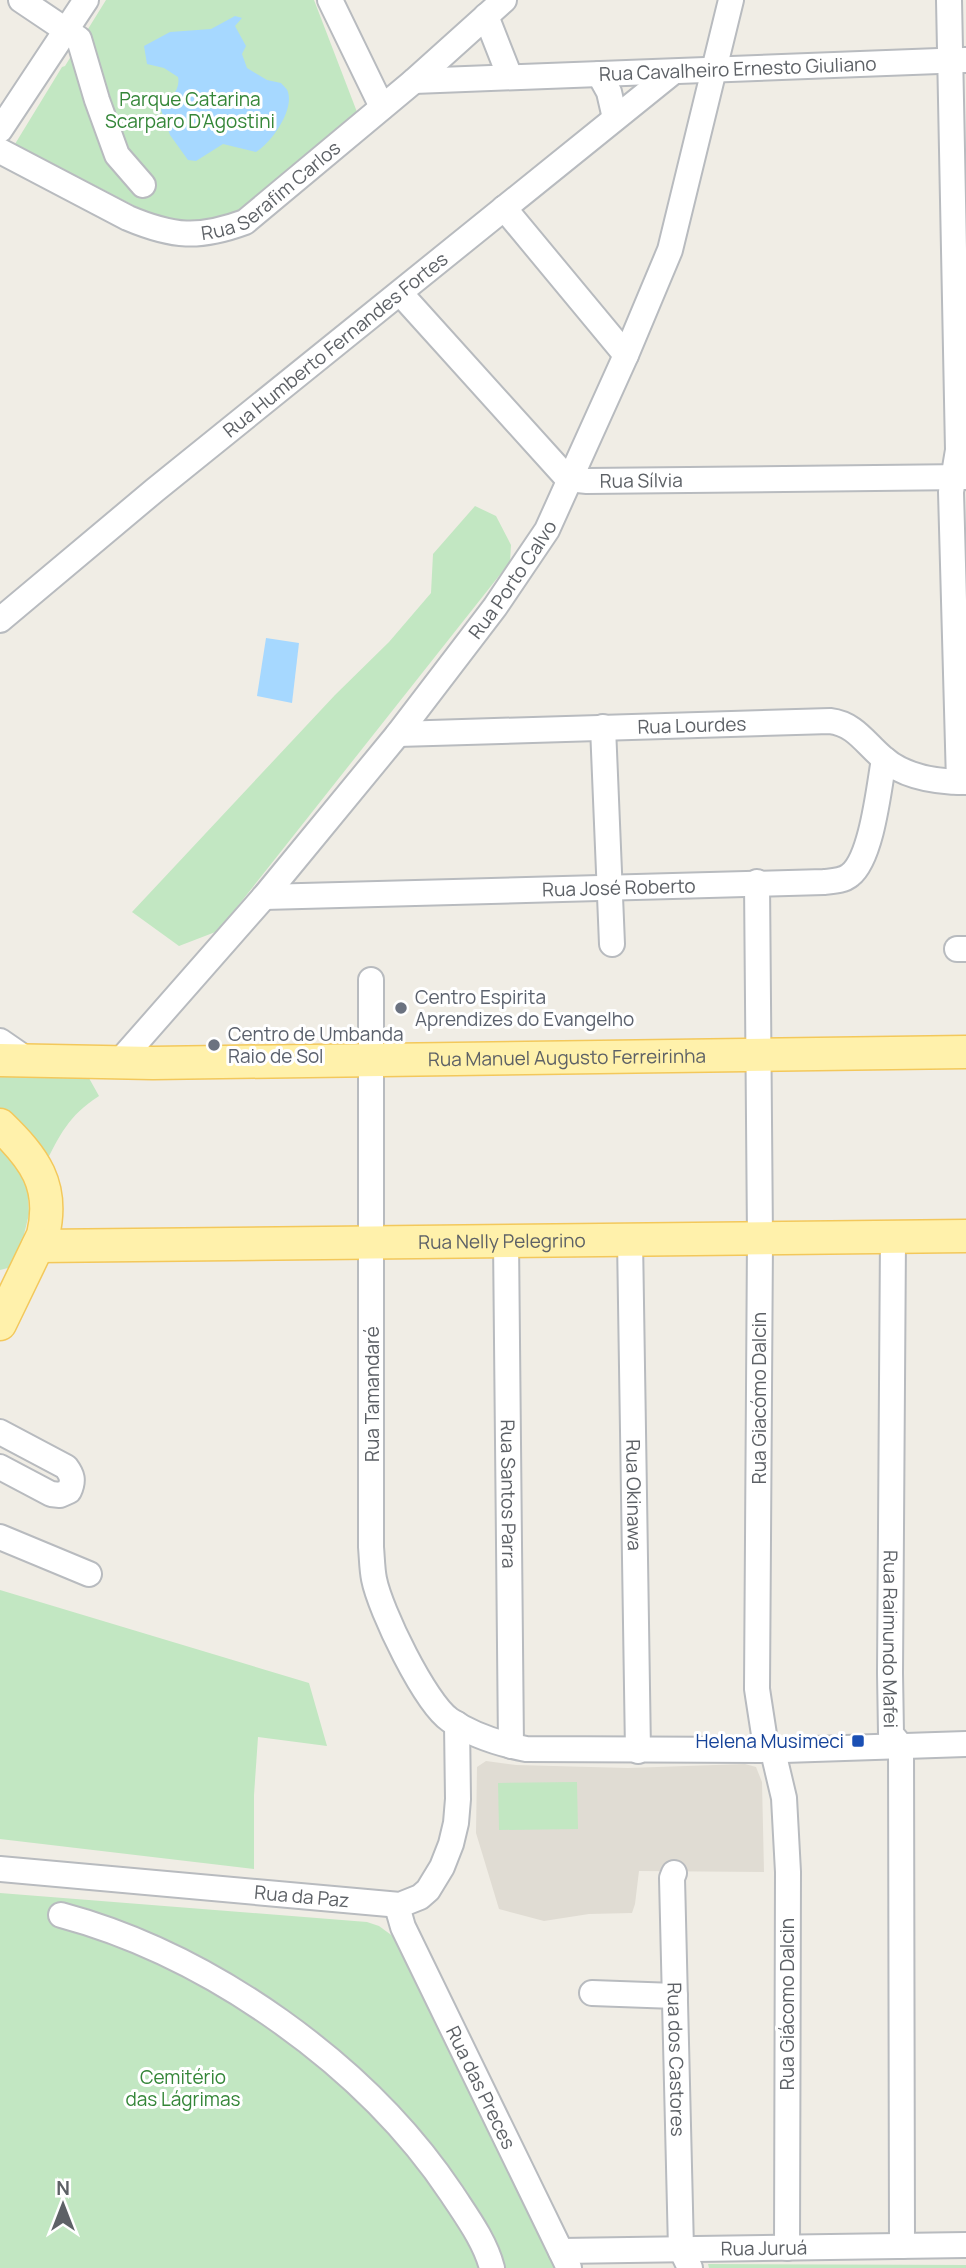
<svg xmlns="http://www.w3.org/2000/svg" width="966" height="2268" font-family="Manrope,sans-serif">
	<rect width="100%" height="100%" fill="#f0ede5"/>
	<path fill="#e0dcd3" d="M486,1761L516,1765L628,1768L745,1764L756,1767L762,1782L764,1872L639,1871L635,1904L632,1913L589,1914L544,1921L499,1909L476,1833L477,1767Z"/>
	<g fill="#c2e7c2">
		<path d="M106,0H314L357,112L241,212L190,223L156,217L15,144L62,67L65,66Z"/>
		<path d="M475,506L496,516L511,545L510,562L218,931L179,946L132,912L335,695L389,642L431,593L433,554Z"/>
		<path d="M0,1069L85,1071L99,1096C68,1116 60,1135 44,1166L0,1110Z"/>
		<path d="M0,1145L24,1170L28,1193L29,1214L22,1243L12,1267L0,1270Z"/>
		<path d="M0,1590L309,1683L327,1746L258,1737L254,1795V1869L0,1839Z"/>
		<path d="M577,1782L578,1829L499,1830L498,1783Z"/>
		<path d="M0,1893L367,1922L379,1926L394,1937L555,2268H0Z"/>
		<path d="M708,2264L966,2265V2268H709Z"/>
	</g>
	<g fill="#a6d8ff">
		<path d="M235,16L242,18L235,26L246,46L242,54L247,68L267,80L281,83C283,86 287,88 288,92C294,111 271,143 256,152L223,144L196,161L188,160L170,135L161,110C169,100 181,90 178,77L164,68L147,64L144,46L170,32L211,29Z"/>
		<path d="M266,638L299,643L292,703L257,696Z"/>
	</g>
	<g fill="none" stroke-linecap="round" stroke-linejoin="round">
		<defs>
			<g id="minor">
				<path d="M21,0L79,39L97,100L117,155L143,185"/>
				<path d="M330,0L382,107"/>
				<path d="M949,0L958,450L951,492L959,782"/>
				<path d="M486,16L510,77"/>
				<path d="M599,74L609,92L615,118"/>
				<path id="s1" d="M414,81L965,60"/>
				<path d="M0,130L86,0"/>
				<path id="s2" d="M0,151L128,218C173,237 199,239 245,222L414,81L504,0"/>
				<path d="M504,208L626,355"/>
				<path id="s3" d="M400,293L568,479L587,481L966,477"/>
				<path id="s4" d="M0,620L155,490L673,72"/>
				<path d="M603,727L612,944"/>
				<path id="s5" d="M398,734L830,721C855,724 865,743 883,758C904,777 938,782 966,782"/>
				<path d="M757,882L760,1239L757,1689L765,1741"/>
				<path id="s6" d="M264,897L824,882C833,881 843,881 850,875C872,858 879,787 884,759"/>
				<path d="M957,949H966"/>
				<path d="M371,980V1547C372,1558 372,1569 374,1579C380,1610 425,1703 450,1720C472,1735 500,1744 526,1749L762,1750"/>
				<path d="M0,1041L29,1061"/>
				<path id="s7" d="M119,1062L264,897L398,734L495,607L547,530L626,355L670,250L731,0"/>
				<path id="s8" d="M893,1238L890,1673L891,1734L901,1746L902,2246"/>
				<path id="s9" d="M630,1239L638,1751"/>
				<path id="s10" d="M506,1240L511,1746"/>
				<path d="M0,1432L66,1467C72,1475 74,1480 69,1491L60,1495L51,1494L0,1467"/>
				<path d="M0,1537L89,1574"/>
				<path d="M784,1750L966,1744"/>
				<path d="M775,1760L784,1798L788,1872L787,2248"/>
				<path id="s11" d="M0,1869L400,1905L420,1897L428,1890L442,1867L451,1844L456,1823L458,1799L457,1724"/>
				<path id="s12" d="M674,1873L672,1878L681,2249L690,2268"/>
				<path id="s13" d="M400,1905L399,1913L403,1927L569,2268"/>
				<path d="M61,1915C210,1955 366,2065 452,2194C467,2217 485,2241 492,2268"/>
				<path d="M592,1993L675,1996"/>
				<path id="s14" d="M561,2251L966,2245"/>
			</g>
			<g id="major">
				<path id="s15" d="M0,1060L153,1063L966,1052"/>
				<path d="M0,1125C34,1158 55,1185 43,1235L0,1324"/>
				<path id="s16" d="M38,1246L966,1236"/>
			</g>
		</defs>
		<use href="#minor" stroke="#b8bbbf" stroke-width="28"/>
		<use href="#major" stroke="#f3c85b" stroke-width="35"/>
		<use href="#minor" stroke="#fff" stroke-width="24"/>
		<use href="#major" stroke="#fff1ab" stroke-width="32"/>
	</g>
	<g fill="#6b7280" stroke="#fff" stroke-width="2.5">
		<circle cx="401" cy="1008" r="7"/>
		<circle cx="214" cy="1045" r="7"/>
	</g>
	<rect fill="#1a4fb4" stroke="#fff" stroke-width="2.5" x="851" y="1734" width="14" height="14" rx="3.5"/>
	<g text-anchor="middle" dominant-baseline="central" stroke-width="6" stroke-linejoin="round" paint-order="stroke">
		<g font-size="19" fill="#5d6166" stroke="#fff">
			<text stroke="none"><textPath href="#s1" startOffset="324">Rua Cavalheiro Ernesto Giuliano</textPath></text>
			<text stroke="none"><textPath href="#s2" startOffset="303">Rua Serafim Carlos</textPath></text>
			<text stroke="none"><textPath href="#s4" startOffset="434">Rua Humberto Fernandes Fortes</textPath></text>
			<text stroke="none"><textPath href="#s3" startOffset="324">Rua Sílvia</textPath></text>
			<text stroke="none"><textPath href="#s7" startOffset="623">Rua Porto Calvo</textPath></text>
			<text stroke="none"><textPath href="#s5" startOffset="294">Rua Lourdes</textPath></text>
			<text stroke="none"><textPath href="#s6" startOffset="355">Rua José Roberto</textPath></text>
			<text stroke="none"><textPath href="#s15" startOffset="567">Rua Manuel Augusto Ferreirinha</textPath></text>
			<text stroke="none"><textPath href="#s16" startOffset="464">Rua Nelly Pelegrino</textPath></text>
			<text transform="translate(372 1394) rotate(-90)">Rua Tamandaré</text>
			<text transform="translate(759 1398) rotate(-90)">Rua Giacómo Dalcin</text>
			<text stroke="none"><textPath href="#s10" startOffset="254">Rua Santos Parra</textPath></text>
			<text stroke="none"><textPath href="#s9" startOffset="256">Rua Okinawa</textPath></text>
			<text stroke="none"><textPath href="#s8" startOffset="401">Rua Raimundo Mafei</textPath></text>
			<text stroke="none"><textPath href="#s11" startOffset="303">Rua da Paz</textPath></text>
			<text transform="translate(787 2004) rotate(-90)">Rua Giácomo Dalcin</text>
			<text stroke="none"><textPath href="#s12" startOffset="187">Rua dos Castores</textPath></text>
			<text stroke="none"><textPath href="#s13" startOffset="201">Rua das Preces</textPath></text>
			<text stroke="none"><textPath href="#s14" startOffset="203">Rua Juruá</textPath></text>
		</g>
		<g font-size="19" fill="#348638" stroke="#fff">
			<text x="190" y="99">Parque Catarina<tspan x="190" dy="22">Scarparo D'Agostini</tspan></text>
			<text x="183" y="2077">Cemitério<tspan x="183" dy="22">das Lágrimas</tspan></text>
		</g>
		<g font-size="19" fill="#5b616d" stroke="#fff" text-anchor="start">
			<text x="415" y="997">Centro Espirita<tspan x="415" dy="22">Aprendizes do Evangelho</tspan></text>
			<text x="228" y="1034">Centro de Umbanda<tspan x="228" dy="22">Raio de Sol</tspan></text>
		</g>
		<g font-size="19" fill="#164399" stroke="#fff" text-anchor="end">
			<text x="844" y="1741">Helena Musimeci</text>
		</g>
	</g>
	<g transform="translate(63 2205)" stroke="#ffffff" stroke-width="5" paint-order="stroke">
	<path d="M0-5L12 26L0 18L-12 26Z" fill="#5d6166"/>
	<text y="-10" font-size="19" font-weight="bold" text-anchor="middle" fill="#5d6166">N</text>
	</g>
</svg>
